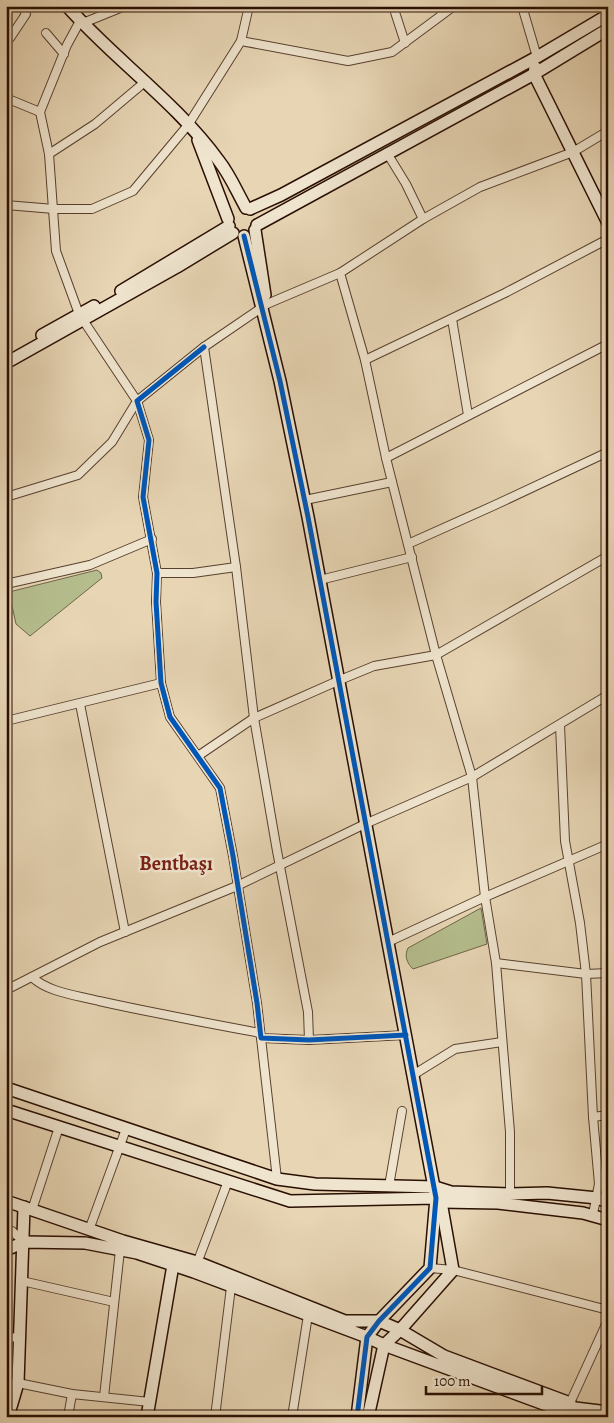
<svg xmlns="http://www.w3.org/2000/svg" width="614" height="1423" font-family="Alegreya,serif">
	<rect width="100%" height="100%" fill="#e7d5b4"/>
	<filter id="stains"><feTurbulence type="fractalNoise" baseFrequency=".004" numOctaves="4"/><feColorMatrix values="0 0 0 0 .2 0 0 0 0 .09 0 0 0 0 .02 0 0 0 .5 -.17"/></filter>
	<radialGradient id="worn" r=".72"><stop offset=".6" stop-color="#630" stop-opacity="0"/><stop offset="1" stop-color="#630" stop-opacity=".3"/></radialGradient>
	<g fill="#b5bd8d" stroke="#6f6648">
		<path d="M97,570L101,573L102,578L30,636L16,624L9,592Z"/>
		<path d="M481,908L487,944L413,969C407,963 404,956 408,948Z"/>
	</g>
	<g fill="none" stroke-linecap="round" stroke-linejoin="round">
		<defs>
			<g id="street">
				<path d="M393,6L405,43"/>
				<path d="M522,6L537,57"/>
				<path d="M83,23L125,6"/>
				<path d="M46,33L64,54"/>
				<path d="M10,38L26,14L22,6"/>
				<path d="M241,41L249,6"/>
				<path d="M6,98L40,112"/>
				<path d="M387,153L406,184L423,219L340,273L365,360L386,458L436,655L472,777L485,897L496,963L586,974L608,973"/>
				<path d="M49,154L95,124L146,81"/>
				<path d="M6,205L54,209H92L133,191L188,125L241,41L348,61L392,52L454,6"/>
				<path d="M423,219L480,187L573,152L608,131"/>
				<path d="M452,319L468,415"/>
				<path d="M204,347L137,401L149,440L143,497L157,573L156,602L161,683L170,717L220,788L233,856L257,1003L261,1038L309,1040L406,1035"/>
				<path d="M365,360L505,293L608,239"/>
				<path d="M386,458L608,344"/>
				<path d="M6,497L78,475L112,442L137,401L79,314L56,251L49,154L40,112L67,45L80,21"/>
				<path d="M305,500L392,482"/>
				<path d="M408,544L495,505L608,452"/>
				<path d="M157,573H193L236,567"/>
				<path d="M320,580L412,557"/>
				<path d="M6,584L90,565L152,539"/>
				<path d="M80,704L125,932"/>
				<path d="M6,721L161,683"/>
				<path d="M560,725L565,841L580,923L586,974L593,1117L599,1184L593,1214"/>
				<path d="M198,756L254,718L340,680L374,666L436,655L608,556"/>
				<path d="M388,942L485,897L608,844"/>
				<path d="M496,963L510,1132V1194"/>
				<path d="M32,977C49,993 77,995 99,1001C153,1013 207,1023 260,1033"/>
				<path d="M6,990L100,942L237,886L365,824L472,777L608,695"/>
				<path d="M261,1038L277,1179"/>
				<path d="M309,1040L308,1012L277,851L254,718L236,567L204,347L267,304L340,273"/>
				<path d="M413,1075L455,1049L502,1042"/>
				<path d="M593,1117L608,1115"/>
				<path d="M389,1186L402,1111"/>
				<path d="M32,1210L59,1127"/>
				<path d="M6,1230L12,1231L24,1242"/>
				<path d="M89,1230L126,1129"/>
				<path d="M196,1266L228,1181"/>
				<path d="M430,1268L453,1270L608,1310"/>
				<path d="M22,1281L114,1302"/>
				<path d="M6,1338L20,1337"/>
				<path d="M6,1384L18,1383L72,1394L150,1402"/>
				<path d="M104,1397L120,1250"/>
				<path d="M570,1403L608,1320"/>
				<path d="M68,1417L72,1394"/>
				<path d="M215,1417L231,1287"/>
				<path d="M292,1417L308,1315"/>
			</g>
			<g id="secondary">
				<path d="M67,6C115,60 176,102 219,161C230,175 237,192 246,208"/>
				<path d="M535,67L534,74L608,223"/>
				<path d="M198,140L228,219"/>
				<path d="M250,209L281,195L537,57L608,15"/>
				<path d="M257,225L534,74L608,29"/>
				<path d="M255,230L265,295"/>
				<path d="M244,236L280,381L308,517L436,1198L430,1268L379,1321L367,1337L357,1417"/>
				<path d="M121,291L229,226"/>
				<path d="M42,335L94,306"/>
				<path d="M6,363L177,267L233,233"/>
				<path d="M6,1088L277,1179L315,1184L435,1187L451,1192L510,1194L547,1193L597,1198L608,1202"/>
				<path d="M6,1110L290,1201L436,1198L441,1202L498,1203L583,1213L608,1220"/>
				<path d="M6,1201L123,1241L197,1262L345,1321H379L400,1330L444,1356L570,1403L567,1407L560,1410L384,1345L367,1337L194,1272L137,1253L85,1243L24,1242L6,1250"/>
				<path d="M567,1407L608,1412"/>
				<path d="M8,1417L18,1383L24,1207"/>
				<path d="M147,1417L173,1265"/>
				<path d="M368,1417L384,1345L400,1330L453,1270L441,1202L444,1199"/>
			</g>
		</defs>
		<use href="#street" stroke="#58402e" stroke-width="10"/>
		<use href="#secondary" stroke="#290e02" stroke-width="14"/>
		<use href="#street" stroke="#efe4ce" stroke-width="8"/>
		<use href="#secondary" stroke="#efe4ce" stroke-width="11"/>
		<defs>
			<g id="cycleway">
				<path d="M244,236L280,381L308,517L436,1198L430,1268L379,1321L367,1337L357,1417"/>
				<path d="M204,347L137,401L149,440L143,497L157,573L156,602L161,683L170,717L220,788L233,856L257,1003L261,1038L309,1040L406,1035"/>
			</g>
		</defs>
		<use href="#cycleway" stroke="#efe4ce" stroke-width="8"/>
		<use href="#cycleway" stroke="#0057b8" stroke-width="5"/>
	</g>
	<g text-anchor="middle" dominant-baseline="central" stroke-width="5" stroke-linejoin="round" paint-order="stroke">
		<g font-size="20" font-weight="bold" fill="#7a1f14" stroke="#efe4ce">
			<text x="176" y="863">Bentbaşı</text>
		</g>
	</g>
	<rect width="614" height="1423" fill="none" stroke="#e7d5b4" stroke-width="25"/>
	<rect x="8" y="8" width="599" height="1408" fill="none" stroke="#290e02" stroke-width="2.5"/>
	<rect x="12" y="12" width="589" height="1398" fill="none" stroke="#290e02"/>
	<path d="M426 1386v8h116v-8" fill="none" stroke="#290e02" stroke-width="2.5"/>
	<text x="434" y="1386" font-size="15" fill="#290e02" stroke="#efe4ce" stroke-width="4" paint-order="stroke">100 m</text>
	<rect width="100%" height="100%" filter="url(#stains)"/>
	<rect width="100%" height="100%" fill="url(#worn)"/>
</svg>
